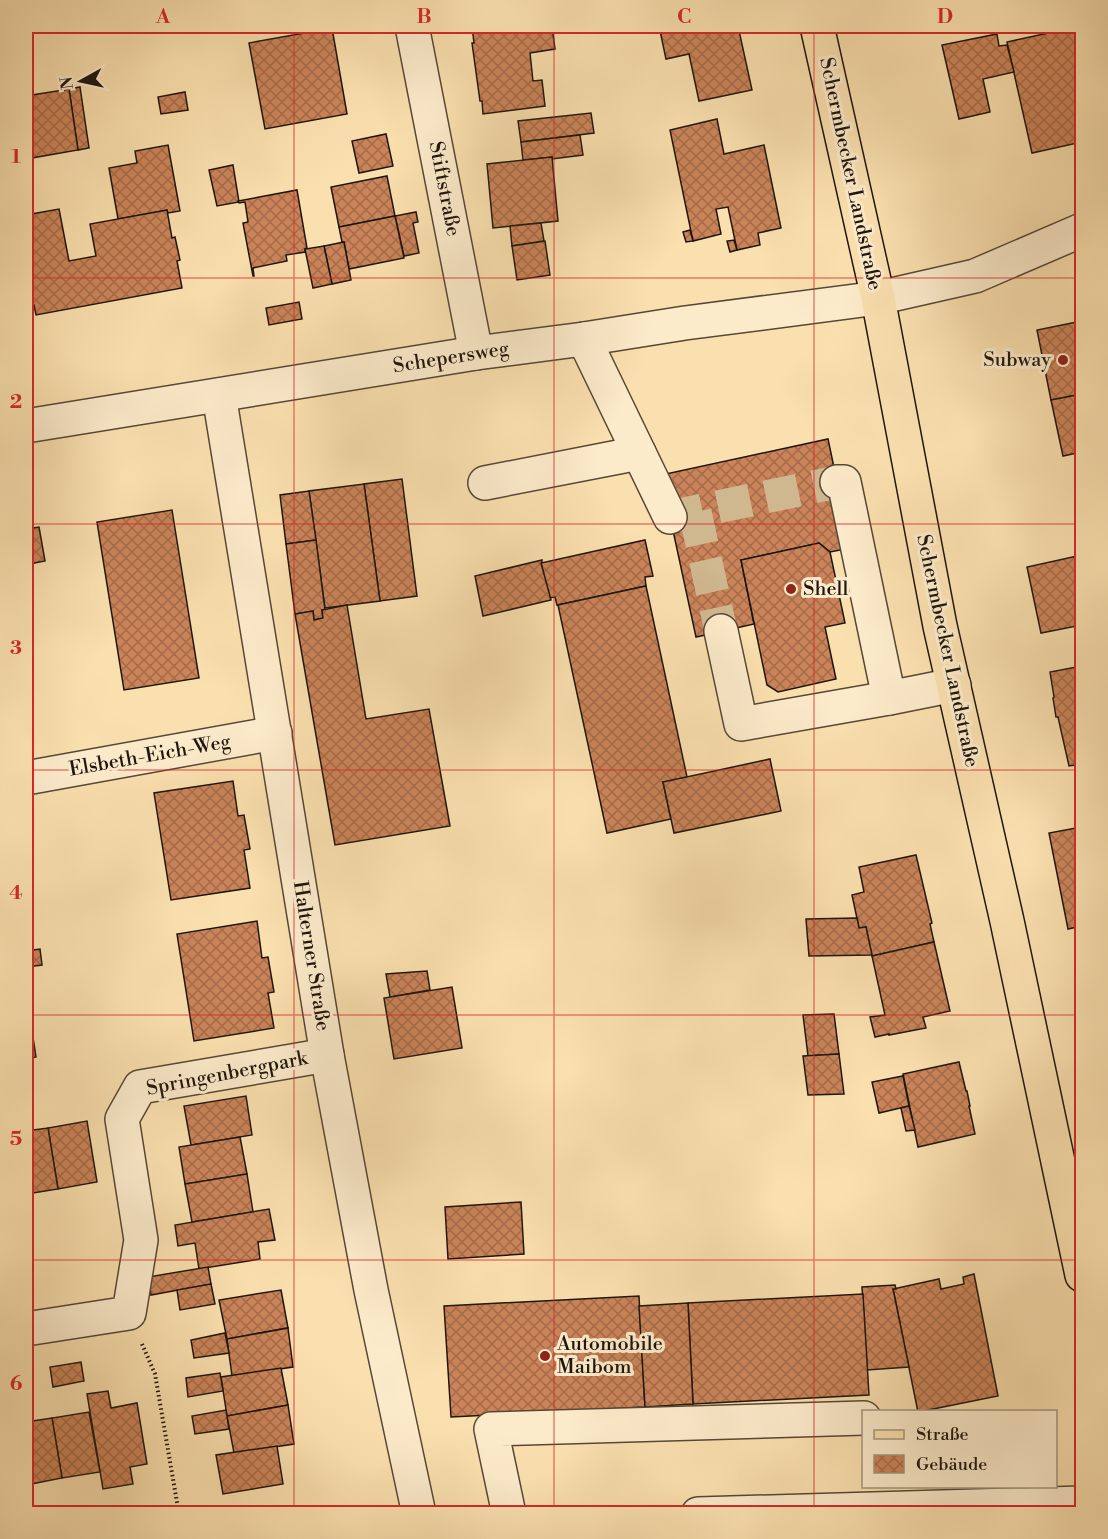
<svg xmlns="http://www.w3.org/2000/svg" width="1108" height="1539" font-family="'Libre Bodoni',serif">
	<defs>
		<pattern id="building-cross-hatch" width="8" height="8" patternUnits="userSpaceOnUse" patternTransform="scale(1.5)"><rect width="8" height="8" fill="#cb8459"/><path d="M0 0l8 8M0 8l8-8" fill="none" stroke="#a46b48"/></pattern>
	</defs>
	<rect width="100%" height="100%" fill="#fbe0af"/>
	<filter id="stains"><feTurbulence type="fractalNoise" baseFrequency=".00333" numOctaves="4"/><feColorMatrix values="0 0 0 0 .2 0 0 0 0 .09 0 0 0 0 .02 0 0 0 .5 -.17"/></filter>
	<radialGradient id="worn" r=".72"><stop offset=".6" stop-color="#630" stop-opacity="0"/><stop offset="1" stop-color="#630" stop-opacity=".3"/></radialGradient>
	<g fill="url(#building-cross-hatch)" stroke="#1e150d" stroke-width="1.5">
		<path d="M472,26H552L555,49L530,53L533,81L542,80L545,106L483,114L482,101H480L472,43H474Z"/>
		<path d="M659,26H738L752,90L699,101L689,54L666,59Z"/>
		<path d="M1076,27L1082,59V142L1032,153L1007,42Z"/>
		<path d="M332,28L347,114L265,129L249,43Z"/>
		<path d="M997,34L999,46L1007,45L1014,72L983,79L990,112L959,119L942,45Z"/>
		<path d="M80,87L89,148L78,150L69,89Z"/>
		<path d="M69,89L78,150L26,159V96Z"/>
		<path d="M185,92L188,110L161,114L158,97Z"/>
		<path d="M591,113L594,133L521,142L518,121Z"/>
		<path d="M717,119L724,154L764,145L781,228L758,233L760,245L737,250L728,207L716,209L721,234L693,241L670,130Z"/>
		<path d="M386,134L393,166L359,173L352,141Z"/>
		<path d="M580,135L583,155L552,159V157L523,160L521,142Z"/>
		<path d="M168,145L180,211L168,213L167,210L118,219L109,168L137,163L135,151Z"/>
		<path d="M552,157L558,221L493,228L487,164Z"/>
		<path d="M233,165L239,202L217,206L209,170Z"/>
		<path d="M387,176L395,216L339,227L331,187Z"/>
		<path d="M297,190L307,248L305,249V252L286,255L287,261L253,268L254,276H253L243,223L248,222L245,202L239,203L238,201Z"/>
		<path d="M59,209L69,261L96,256L90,224L167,210L172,238L175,237L180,260L177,261L182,288L36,315L34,305L26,306V215Z"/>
		<path d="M416,212L418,222L413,223L419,253L404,256L395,216Z"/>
		<path d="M395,216L404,258L349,269L344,242H342L339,227Z"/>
		<path d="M541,223L544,241L512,246L510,226Z"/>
		<path d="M690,230L693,241L686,242L683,232Z"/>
		<path d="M734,240L737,250L730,252L727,241Z"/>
		<path d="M545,241L550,275L517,280L512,246Z"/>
		<path d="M344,242L351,280L332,284L324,246Z"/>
		<path d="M324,246L332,284L313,288L305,249Z"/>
		<path d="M299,302L302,319L269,325L266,308Z"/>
		<path d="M1082,321V394L1051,400L1037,330Z"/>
		<path d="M1082,394V452L1063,456L1051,400Z"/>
		<path d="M828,439L851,548L830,552L819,543L741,560L754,624L696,637L661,475Z"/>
		<path d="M402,479L417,596L380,601L364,484Z"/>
		<path d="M364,484L380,601L325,608L309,491Z"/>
		<path d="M309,491L316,540L286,544L280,495Z"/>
		<path d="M172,510L199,678L124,690L97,522Z"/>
		<path d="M39,527L45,561L29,564L26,544V529Z"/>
		<path d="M316,540L325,610H322L323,618L314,620L313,611L295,614L286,544Z"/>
		<path d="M645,540L653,576L645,577L646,586L557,605L555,597L549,598L541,563Z"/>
		<path d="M819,543L830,552L845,623L825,627L836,679L778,692L767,685L741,560Z"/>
		<path d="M26,544L29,565H26Z"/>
		<path d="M1082,555V625L1041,633L1027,567Z"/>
		<path d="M542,560V562L541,563L551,600L483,616L475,576Z"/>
		<path d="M646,586L687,777L663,782L671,819L607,833L558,605Z"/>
		<path d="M347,605L366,719L429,709L450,826L335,845L295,614L313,611L314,620L323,618L322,610Z"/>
		<path d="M1082,666V764L1069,766L1058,717H1056L1053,698L1054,697L1050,672Z"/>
		<path d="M770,759L781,811L674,833L663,782Z"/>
		<path d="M233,781L238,816L244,815L250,849L244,850L250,888L171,900L154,793Z"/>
		<path d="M1082,827V926L1068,929L1049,833Z"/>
		<path d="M916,855L932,923L930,924L934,942L872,956L866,927L859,928L852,895L864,892L859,867Z"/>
		<path d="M857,918L859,928L866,927L872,955L809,956L806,919Z"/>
		<path d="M257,921L262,958L268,957L274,992L268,993L274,1028L194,1041L177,934Z"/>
		<path d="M934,942L950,1011L923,1017L926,1028L889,1035V1034L875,1037L870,1017L885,1015L872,956Z"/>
		<path d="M40,949L42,965L26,967V951Z"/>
		<path d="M427,971L430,990L390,997L386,974Z"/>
		<path d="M452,987L462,1048L394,1059L384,998Z"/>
		<path d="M26,991L30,1018L26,1019Z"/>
		<path d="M834,1014L839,1054L808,1056L803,1015Z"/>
		<path d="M30,1018L36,1057L26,1059V1019Z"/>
		<path d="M839,1054L844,1094L808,1095L803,1056Z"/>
		<path d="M959,1062L966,1091H967L970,1106H969L975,1134L918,1147L903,1074Z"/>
		<path d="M903,1076L909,1106L879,1113L872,1082Z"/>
		<path d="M246,1096L252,1135L191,1145L184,1106Z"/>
		<path d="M909,1106L915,1130L906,1131L901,1108Z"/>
		<path d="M87,1121L97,1182L58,1189L48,1128Z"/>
		<path d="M48,1128L58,1189L26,1194V1131Z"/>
		<path d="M240,1137L247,1174L185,1184L179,1147Z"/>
		<path d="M247,1174L253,1212L192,1222L185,1184Z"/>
		<path d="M521,1202L524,1254L448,1259L445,1207Z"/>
		<path d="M269,1209L275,1240L258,1242L260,1259L199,1269L195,1243L178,1246L175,1225Z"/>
		<path d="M29,1246L32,1266L26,1267V1247Z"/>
		<path d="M208,1267L211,1284L151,1295L148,1277Z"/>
		<path d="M974,1274L998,1396L918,1412L893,1289L939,1279L941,1289L964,1284L963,1277Z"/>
		<path d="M211,1284L215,1304L180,1310L177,1290Z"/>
		<path d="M895,1285L896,1289H893L909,1367L867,1370L862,1287Z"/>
		<path d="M281,1290L288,1328L227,1339L219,1300Z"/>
		<path d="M863,1294L869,1395L693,1404L688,1303Z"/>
		<path d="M639,1296L645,1407L451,1417L444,1306Z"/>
		<path d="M688,1303L693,1404L645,1407L639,1306Z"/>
		<path d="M288,1328L293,1367L232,1376L227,1339Z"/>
		<path d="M225,1333L229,1353L194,1358L191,1340Z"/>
		<path d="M81,1362L84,1381L53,1387L50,1367Z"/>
		<path d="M281,1368L288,1405L227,1416L221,1377Z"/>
		<path d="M220,1373L223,1391L188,1397L186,1378Z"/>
		<path d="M108,1391L111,1408L137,1403L147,1464L130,1467L133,1484L103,1489L87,1394Z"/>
		<path d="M288,1405L294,1444L234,1453L227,1416Z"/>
		<path d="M226,1410L229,1429L195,1434L192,1416Z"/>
		<path d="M89,1412L100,1472L62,1478L52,1418Z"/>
		<path d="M52,1418L62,1478L26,1485V1422Z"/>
		<path d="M277,1446L283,1484L223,1494L216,1455Z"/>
	</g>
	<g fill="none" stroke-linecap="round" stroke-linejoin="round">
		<g stroke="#cfb78f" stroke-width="33" stroke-dasharray="33 16" stroke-linecap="butt">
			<path d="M695,512L721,631"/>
			<path d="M670,517L837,482"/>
		</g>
		<defs>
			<g id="minor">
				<path d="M412,26L476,353"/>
				<path d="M584,339L670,517"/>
				<path d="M219,395L327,1055L371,1290L419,1514"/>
				<path d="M26,426L476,353L584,339L685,323L878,298L975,276L1082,230"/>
				<path d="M837,482H844L889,698L954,685"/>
				<path d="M485,483L639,453"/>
				<path d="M721,631L741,724L889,698"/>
				<path d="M26,778L275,733"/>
				<path d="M26,1329L129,1313L141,1240L122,1119L140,1087L327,1055"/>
				<path d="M509,1514L491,1429L864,1418"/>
				<path d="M698,1514L1082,1503"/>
			</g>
			<path id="major" d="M817,26L878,298L940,626L1007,921L1082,1275"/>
		</defs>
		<use href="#minor" stroke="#554836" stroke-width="36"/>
		<use href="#major" stroke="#1e150d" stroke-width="36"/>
		<path stroke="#1e150d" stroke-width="4" stroke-dasharray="1.5 3" stroke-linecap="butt" d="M142,1344L155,1374L179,1514"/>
		<use href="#minor" stroke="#fcebcb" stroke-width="33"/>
		<use href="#major" stroke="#fbe0af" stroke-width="33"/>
	</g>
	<path fill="none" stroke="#d62828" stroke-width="1.5" stroke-opacity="0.55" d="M294,26V1514M554,26V1514M814,26V1514M26,278H1082M26,524H1082M26,770H1082M26,1015H1082M26,1260H1082"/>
	<g fill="#8f2418" stroke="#fcebcb" stroke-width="2">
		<circle cx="1063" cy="360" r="6"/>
		<circle cx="791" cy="589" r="6"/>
		<circle cx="545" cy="1356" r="6"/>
	</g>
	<g text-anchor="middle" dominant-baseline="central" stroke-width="6" stroke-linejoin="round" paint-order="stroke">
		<g font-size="20" fill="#1e150d" stroke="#fcebcb">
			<text transform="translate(850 174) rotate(78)">Schermbecker Landstraße</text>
			<text transform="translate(444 189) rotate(79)">Stiftstraße</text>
			<text transform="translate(451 358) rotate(-9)">Schepersweg</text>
			<text transform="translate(947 651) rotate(78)">Schermbecker Landstraße</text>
			<text transform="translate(150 756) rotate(-10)">Elsbeth-Eich-Weg</text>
			<text transform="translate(311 956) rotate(81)">Halterner Straße</text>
			<text transform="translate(227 1074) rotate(-11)">Springenbergpark</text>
		</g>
		<g font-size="20" fill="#1e150d" stroke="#fcebcb" text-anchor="start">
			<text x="1051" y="360" text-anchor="end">Subway</text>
			<text x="803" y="589">Shell</text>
			<text x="557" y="1344">Automobile<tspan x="557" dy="23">Maibom</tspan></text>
		</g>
	</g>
	<rect width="1108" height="1539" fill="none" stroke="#fbe0af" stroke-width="66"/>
	<rect x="862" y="1410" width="195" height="78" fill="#fcebcb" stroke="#a3957f" stroke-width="1.5"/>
	<rect x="874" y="1430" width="30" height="9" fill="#fbe0af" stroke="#a3957f" stroke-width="1.5"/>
	<text x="916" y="1440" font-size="18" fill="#1e150d">Straße</text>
	<rect x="874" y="1455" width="30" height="18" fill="url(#building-cross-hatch)" stroke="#a3957f" stroke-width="1.5"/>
	<text x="916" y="1470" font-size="18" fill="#1e150d">Gebäude</text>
	<g transform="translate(81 81) rotate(262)" stroke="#fcebcb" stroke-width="4.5" paint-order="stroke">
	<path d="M0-4.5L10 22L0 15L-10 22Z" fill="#1e150d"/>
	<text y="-9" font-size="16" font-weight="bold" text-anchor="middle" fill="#1e150d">N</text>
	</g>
	<rect x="33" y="33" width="1042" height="1473" fill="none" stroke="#d62828" stroke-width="2"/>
	<g font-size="20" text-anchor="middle" font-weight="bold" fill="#d62828">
		<text x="163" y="23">A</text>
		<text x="424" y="23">B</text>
		<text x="684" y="23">C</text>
		<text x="945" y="23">D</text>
		<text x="16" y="163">1</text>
		<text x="16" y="408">2</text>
		<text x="16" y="654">3</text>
		<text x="16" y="899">4</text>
		<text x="16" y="1145">5</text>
		<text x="16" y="1390">6</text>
	</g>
	<rect width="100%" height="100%" filter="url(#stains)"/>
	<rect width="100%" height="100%" fill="url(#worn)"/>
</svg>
